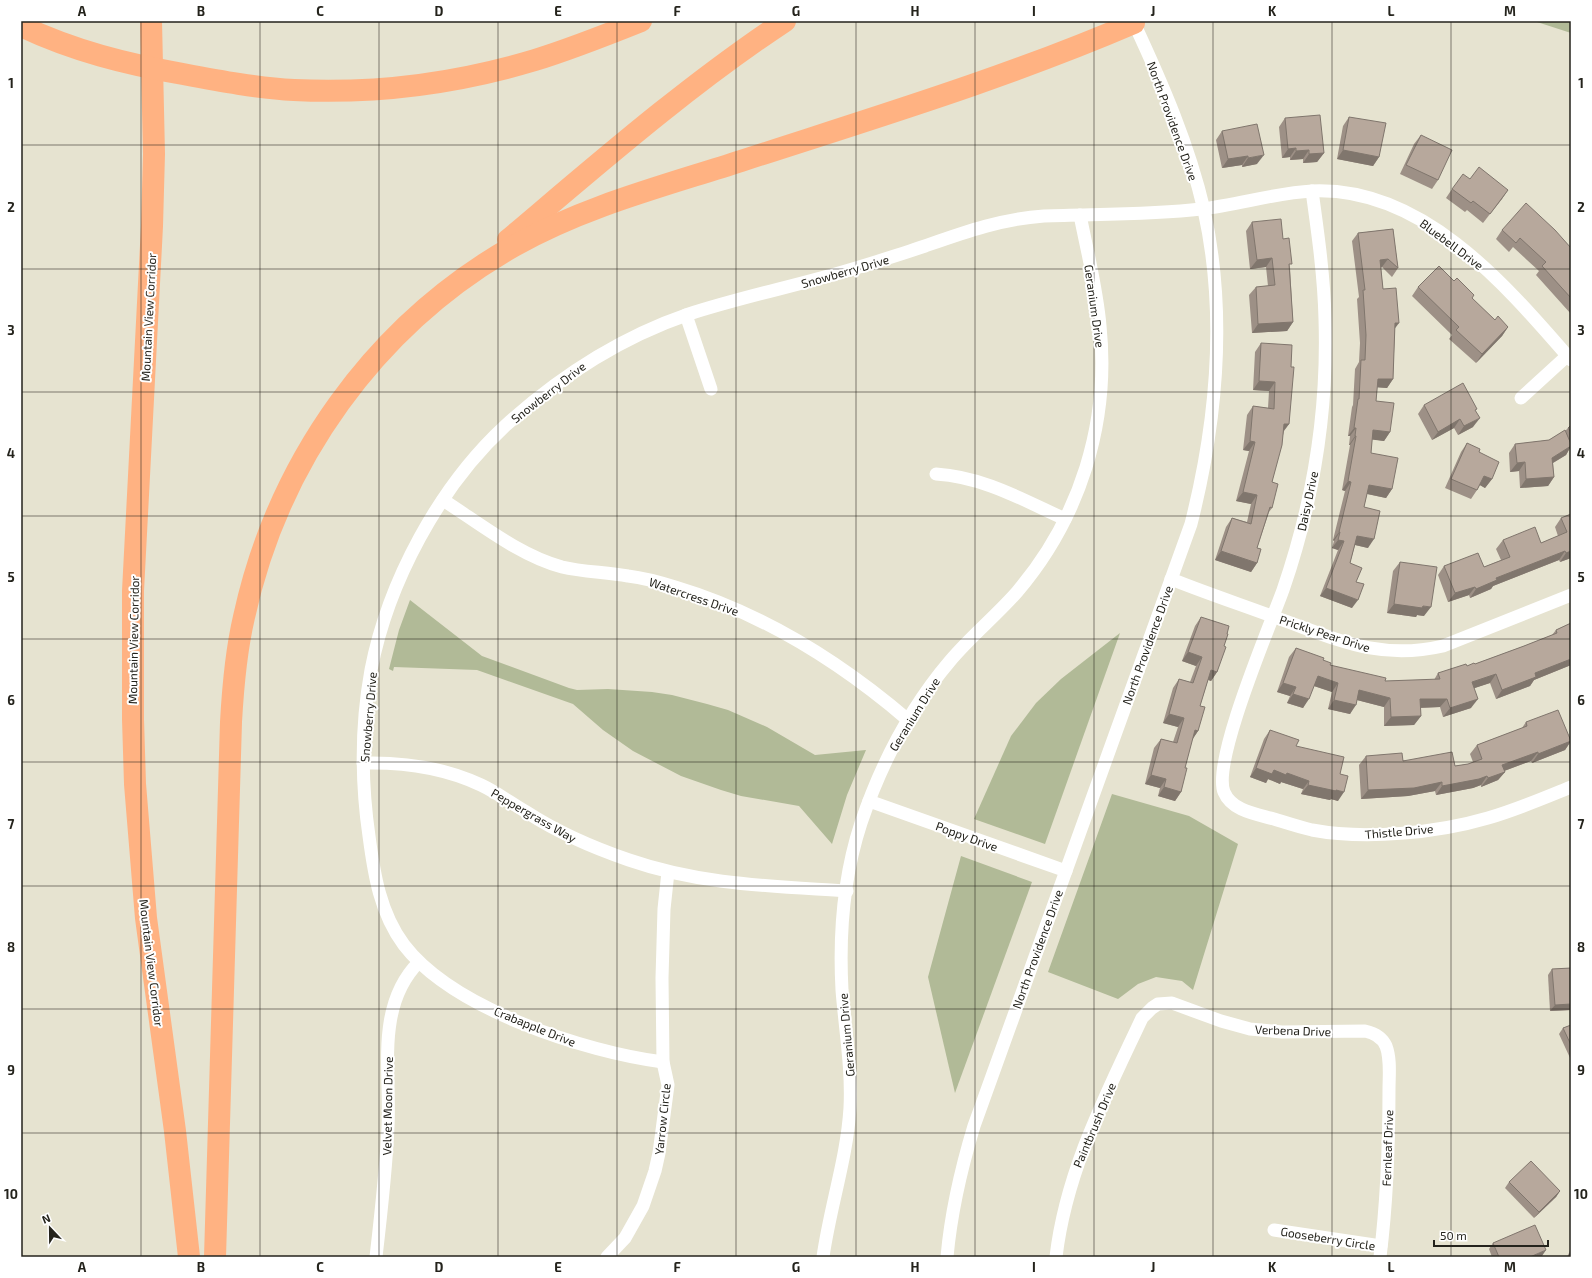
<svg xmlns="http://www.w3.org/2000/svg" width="1592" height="1278" font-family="'Exo 2',sans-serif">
	<rect width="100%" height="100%" fill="#e6e3d0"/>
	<g fill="#b1ba97">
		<path d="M1535,21H1571V33L1537,22Z"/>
		<path d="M410,600L482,656L569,688L577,690L608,689L652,692L672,695L707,704L728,710L767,727L815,755L866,750L847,795L832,844L799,806L741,796L721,790L681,776L633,751L603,730L573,704L477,670L394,667L393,671L389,669L399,630Z"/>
		<path d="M1120,633L1045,844L974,819L1011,736L1036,703L1061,679Z"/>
		<path d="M1112,794L1189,816L1238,844L1193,990L1182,981L1156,977L1138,984L1118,999L1048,972Z"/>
		<path d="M961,856L1032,882L955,1093L928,977Z"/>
	</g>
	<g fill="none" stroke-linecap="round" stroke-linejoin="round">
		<g stroke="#fff" stroke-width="13">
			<path d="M1312,191C1318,234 1324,276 1325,319C1328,411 1313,503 1283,590C1270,626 1212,761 1224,792C1232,811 1256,814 1274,819C1287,823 1299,827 1312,830C1365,840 1437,833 1488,818C1516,810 1544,798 1571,787"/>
			<path d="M686,315L711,389"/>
			<path d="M1521,398L1567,356"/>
			<path d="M936,474C984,477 1023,500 1065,519"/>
			<path d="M443,500C479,523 520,556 562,567C583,572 606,572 628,576C644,578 659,582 675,587C762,613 839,661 908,720"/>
			<path d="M1171,579C1206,593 1242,605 1277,618C1337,639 1378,661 1443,646L1571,595"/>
			<path d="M363,763C403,762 445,768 481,785C498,793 512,804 528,813C559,833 594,848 629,860C701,885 772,886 847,891"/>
			<path d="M869,801L1066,871"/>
			<path d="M663,1062C585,1052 453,1009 404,945C380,913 374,874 369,836C361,781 361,725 371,670C388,582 439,487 505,426C559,377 619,338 689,314C744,296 801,285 856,268C879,261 902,254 925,246C965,232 1001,219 1044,216C1096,214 1149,215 1201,209C1238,205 1274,193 1312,191C1422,186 1505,284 1571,360"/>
			<path d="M1274,1230L1381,1246"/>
			<path d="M376,1257C381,1214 386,1171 388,1127C391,1072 375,1006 419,962"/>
			<path d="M607,1257L625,1238L643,1206L655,1171L659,1153L668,1085L663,1062L662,978L664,909L668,872"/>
			<path d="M823,1257C830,1207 847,1158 850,1108C852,1068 845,1029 842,990C839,935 844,875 861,823C881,764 910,708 950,661C971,636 996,616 1017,592C1080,518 1110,423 1100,326C1097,289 1087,251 1080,215"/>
			<path d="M947,1257C951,1212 961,1169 974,1126L1191,524C1217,421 1227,314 1204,210C1189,145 1162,83 1134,23"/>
			<path d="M1056,1257C1066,1171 1106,1095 1142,1018L1152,1008L1158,1004L1172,1003L1221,1021L1250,1029L1282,1032L1365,1031C1374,1033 1382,1037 1386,1046C1391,1059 1389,1076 1389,1089C1389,1145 1387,1201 1380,1257"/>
		</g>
		<g stroke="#ffb282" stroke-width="22">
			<path d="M151,21L154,154L152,226L133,591V719L135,784L146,918L175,1131L189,1257"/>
			<path d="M21,26C74,51 126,64 183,74C220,81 257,88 294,90C376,94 458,83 535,60C571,49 606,35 641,21"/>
			<path d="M508,240C598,164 687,86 785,21"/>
			<path d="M215,1257L231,722C233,686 236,651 244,617C278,461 375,325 514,246C585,206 664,186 741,161C873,118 1006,78 1134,23"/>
		</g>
	</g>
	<g fill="#9d9086">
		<path d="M1349,117L1379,157L1373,166L1337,159L1343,126Z"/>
		<path d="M1285,118L1324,153L1317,162L1303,163V159L1290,160V157L1282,158L1279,127Z"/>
		<path d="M1222,131L1257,164L1242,167V165L1222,168L1216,140Z"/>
		<path d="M1421,135L1438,180L1432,189L1400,174L1414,144Z"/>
		<path d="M1470,179L1508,190L1483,223L1467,210L1465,212L1446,198L1452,189Z"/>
		<path d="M1252,222L1283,239L1290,267L1293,322L1287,331L1252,333L1249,295L1256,287L1268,286L1266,267L1250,269L1246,231Z"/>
		<path d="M1393,229L1398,268L1392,277L1382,267L1381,268L1383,289L1395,328L1393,379L1387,388L1377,387L1376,401L1390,432L1384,441L1372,439L1371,453L1392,489L1386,498L1367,494L1364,507L1368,548L1355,545L1350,563L1356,582L1352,608L1320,596L1338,550L1332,548L1334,541L1333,540L1345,491L1342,490L1350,445H1349L1350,436H1348L1352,407L1353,405L1355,369L1359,362L1360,343L1357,299L1359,297L1352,241L1358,233Z"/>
		<path d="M1502,230L1571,248V314L1536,275L1539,271L1513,247L1509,252L1496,239Z"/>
		<path d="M1418,287L1472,299L1495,320L1508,327L1502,336L1476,363L1449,339L1452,335L1412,296Z"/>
		<path d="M1261,343L1291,367L1289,424L1284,431L1272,482V508L1269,512L1257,548V563L1251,572L1215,560L1226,527L1232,518L1247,522L1251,504L1236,501L1249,451L1243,450L1247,415L1253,406L1268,408L1269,391L1253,390L1255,352Z"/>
		<path d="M1424,405L1476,411L1473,427L1458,435L1454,428L1432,440L1418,414Z"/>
		<path d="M1571,425V449L1570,448L1566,455L1553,463L1554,477L1548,486L1520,488L1519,471L1510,472L1509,453L1515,444L1549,440L1566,430Z"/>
		<path d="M1467,443L1492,479L1485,488L1480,485L1477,490L1471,499L1445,488L1461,452Z"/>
		<path d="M1571,514V558L1560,562L1559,560L1493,586L1491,589L1470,598L1469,595L1448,602L1438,575L1444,566L1484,567L1501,560L1496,549L1503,540L1541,543L1558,536L1555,527L1561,518Z"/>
		<path d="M1400,562L1424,616L1417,615L1416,617L1387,613L1393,571Z"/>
		<path d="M1201,617L1227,634L1217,672L1211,681L1208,680L1200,706L1198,731L1192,740L1185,768L1181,792L1175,801L1158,796L1160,788L1145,784L1154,748L1161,739L1173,742L1178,727L1163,723L1173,688L1179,679L1190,682L1196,666L1182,661L1195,626Z"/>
		<path d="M1571,623V665L1534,680L1530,686L1496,699L1490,683L1474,688L1471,708L1443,717L1440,707L1420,708L1421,716L1414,725L1384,726V707L1357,700L1350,714L1328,709L1332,692L1314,686L1303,708L1287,703L1290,696L1277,692L1289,657L1296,648L1323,660L1330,665L1385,681L1434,680L1438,673L1467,666L1475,664L1524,646L1552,635L1556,630Z"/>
		<path d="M1526,722L1571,741L1565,750L1532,763L1531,761L1504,771L1505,772L1498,780L1481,787V785L1473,788L1436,795L1435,791L1408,796L1361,799L1359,765L1366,756L1455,766L1468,764L1473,762L1470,754L1477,745L1522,728Z"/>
		<path d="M1270,730L1340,774L1338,801L1331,799L1330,800L1301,794L1303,789L1281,782L1280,784L1268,779L1266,783L1250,777L1264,739Z"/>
		<path d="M1571,968V1010L1550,1011L1548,975L1552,969Z"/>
		<path d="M1571,1025V1060L1559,1034L1563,1028Z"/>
		<path d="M1509,1182L1560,1191L1556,1197L1534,1218L1505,1188Z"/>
		<path d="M1493,1243L1542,1256L1539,1257H1492L1489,1249Z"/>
		<path d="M1571,1249V1257H1567Z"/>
	</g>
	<g fill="#80766d">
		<path d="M1296,148L1290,157L1282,158L1288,149Z"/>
		<path d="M1309,150L1303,159L1290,160L1296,151Z"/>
		<path d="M1343,150L1379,157L1373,166L1337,159Z"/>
		<path d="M1324,153L1317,162L1303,163L1309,154Z"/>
		<path d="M1264,155L1257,164L1242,167L1248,158Z"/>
		<path d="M1248,156L1242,165L1222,168L1228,159Z"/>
		<path d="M1508,190L1502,199L1483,223L1490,214Z"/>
		<path d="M1272,258L1266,267L1250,269L1257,260Z"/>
		<path d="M1388,259L1382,267L1374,269L1380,260Z"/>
		<path d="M1293,322L1287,331L1252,333L1258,324Z"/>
		<path d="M1395,323H1399L1393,331Z"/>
		<path d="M1508,327L1502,336L1476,363L1482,354Z"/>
		<path d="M1378,379H1393L1387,388L1372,387Z"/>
		<path d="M1259,381L1275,382L1269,391L1253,390Z"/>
		<path d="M1480,418L1473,427L1458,435L1464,426Z"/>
		<path d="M1460,419L1454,428L1432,440L1438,432Z"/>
		<path d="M1284,424H1289L1282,433Z"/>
		<path d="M1354,428H1356L1350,436H1348Z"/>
		<path d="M1373,430L1390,432L1384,441L1367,439Z"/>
		<path d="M1355,436H1356L1350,445H1349Z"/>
		<path d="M1250,441L1255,442L1249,451L1243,450Z"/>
		<path d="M1571,446L1566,455L1546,467L1552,458Z"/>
		<path d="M1525,462L1519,471L1510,472L1517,463Z"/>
		<path d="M1484,476L1492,479L1485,488L1478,484Z"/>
		<path d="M1554,477L1548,486L1520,488L1526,479Z"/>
		<path d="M1348,481L1351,482L1345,491L1342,490Z"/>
		<path d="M1369,485L1392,489L1386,498L1363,493Z"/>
		<path d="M1243,492L1257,495L1251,504L1236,501Z"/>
		<path d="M1339,532H1340L1334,541L1333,540Z"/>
		<path d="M1357,536L1374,539L1368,548L1351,544Z"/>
		<path d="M1338,540L1344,541L1338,550L1332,548Z"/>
		<path d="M1221,551L1257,563L1251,572L1215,560Z"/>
		<path d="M1565,551L1559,560L1493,586L1491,589L1470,598L1476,589L1496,578Z"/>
		<path d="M1571,551V558L1560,562L1566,553Z"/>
		<path d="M1475,587L1469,595L1448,602L1455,593Z"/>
		<path d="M1326,588L1358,600L1352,608L1320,596Z"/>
		<path d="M1394,604L1423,606L1431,607L1424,616L1417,615L1416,617L1387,613Z"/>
		<path d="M1188,652L1202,657L1196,666L1182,661Z"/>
		<path d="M1571,659V665L1534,680L1530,686L1496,699L1502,690L1535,673Z"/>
		<path d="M1211,670L1217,672L1211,681L1204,678Z"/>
		<path d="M1496,674L1490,683L1466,691L1472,682Z"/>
		<path d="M1318,676L1338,683L1332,692L1311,685Z"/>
		<path d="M1283,683L1296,687L1290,696L1277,692Z"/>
		<path d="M1359,690L1390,698L1384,707L1353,699Z"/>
		<path d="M1293,694L1309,699L1303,708L1287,703Z"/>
		<path d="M1420,699H1447L1440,707L1414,708Z"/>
		<path d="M1478,699L1471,708L1443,717L1450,708Z"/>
		<path d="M1334,700L1356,705L1350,714L1328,709Z"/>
		<path d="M1169,714L1184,718L1178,727L1163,723Z"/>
		<path d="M1421,716L1414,725L1384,726L1391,717Z"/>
		<path d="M1195,730L1198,731L1192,740Z"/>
		<path d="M1571,741L1565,750L1532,763L1538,754Z"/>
		<path d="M1538,752L1531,761L1496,774L1502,765Z"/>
		<path d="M1256,768L1274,770L1287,773L1309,781L1303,789L1281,782L1280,784L1268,779L1266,783L1250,777Z"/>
		<path d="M1505,772L1498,780L1481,787L1488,778Z"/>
		<path d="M1151,775L1166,779L1160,788L1145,784Z"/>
		<path d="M1487,776L1481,785L1473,788L1436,795L1442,786Z"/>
		<path d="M1442,782L1435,791L1408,796L1361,799L1368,790Z"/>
		<path d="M1308,785L1336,790L1344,792L1338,801L1331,799L1330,800L1301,794Z"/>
		<path d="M1164,787L1181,792L1175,801L1158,796Z"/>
		<path d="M1571,1004V1010L1550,1011L1555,1005Z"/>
		<path d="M1560,1191L1556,1197L1534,1218L1539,1212Z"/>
		<path d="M1546,1250L1542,1256L1539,1257H1530Z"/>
	</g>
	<g fill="#b7a89c" stroke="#80766d">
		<path d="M1320,115L1324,153L1309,154V150L1296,151V148L1288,149L1285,118Z"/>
		<path d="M1349,117L1386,123L1379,157L1343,150Z"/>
		<path d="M1257,124L1264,155L1248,158V156L1228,159L1222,131Z"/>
		<path d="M1421,135L1452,150L1438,180L1406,165Z"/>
		<path d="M1479,167L1508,190L1490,214L1473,201L1471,203L1452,189L1463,174L1470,179Z"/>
		<path d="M1526,203L1555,230L1571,248V298L1542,266L1546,262L1520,238L1516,243L1502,230Z"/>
		<path d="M1281,219L1283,239L1289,238L1292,264H1289L1293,322L1258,324L1256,287L1275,285L1272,258L1257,260L1252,222Z"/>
		<path d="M1393,229L1398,268L1388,259L1380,260L1383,289L1396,288L1399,323H1395L1393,379H1378L1376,401L1394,403L1390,432L1373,430L1371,453L1398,458L1392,489L1369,485L1364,507L1380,511L1374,539L1357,536L1350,563L1362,568L1356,582L1364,584L1358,600L1326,588L1344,541L1338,540L1340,532H1339L1351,482L1348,481L1356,436H1355L1356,428H1354L1358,399H1359L1361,360H1365L1366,335L1363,290H1365L1358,233Z"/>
		<path d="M1439,266L1454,281L1457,278L1474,295L1472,298L1495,320L1498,316L1508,327L1482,354L1456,330L1459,327L1418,287Z"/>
		<path d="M1261,343L1292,345L1291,367H1294L1289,424H1284L1282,445L1272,482L1278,484L1272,508L1270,507L1257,548L1261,549L1257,563L1221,551L1232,518L1251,524L1257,495L1243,492L1255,442L1250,441L1253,406L1274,409L1275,382L1259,381Z"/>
		<path d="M1463,383L1477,409L1475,410L1480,418L1464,426L1460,419L1438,432L1424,405Z"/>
		<path d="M1571,425V432L1568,428Z"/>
		<path d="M1565,430L1571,444V446L1552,458L1554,477L1526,479L1525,462L1517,463L1515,444L1549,440Z"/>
		<path d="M1467,443L1480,449L1479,452L1499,462L1492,479L1484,476L1477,490L1451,479Z"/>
		<path d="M1571,514V551L1566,553L1565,551L1496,578L1497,580L1476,589L1475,587L1455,593L1444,566L1478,553L1484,567L1510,557L1503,540L1535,527L1541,543L1567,532L1561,518Z"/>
		<path d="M1400,562L1437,567L1431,607L1423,606L1422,608L1394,604Z"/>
		<path d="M1201,617L1229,626L1227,634H1228L1224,646L1226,647L1217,672L1211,670L1200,706L1205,707L1198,731L1195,730L1185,768H1187L1181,792L1164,787L1166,779L1151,775L1161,739L1177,743L1184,718L1169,714L1179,679L1193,683L1202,657L1188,652Z"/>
		<path d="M1571,623V659L1535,673L1536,677L1502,690L1496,674L1472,682L1478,699L1450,708L1447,699H1420L1421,716L1391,717L1390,698L1359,690L1356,705L1334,700L1338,683L1318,676L1309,699L1293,694L1296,687L1283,683L1296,648L1324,658L1323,660L1331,663L1330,665L1386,678L1385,681L1440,679L1438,673L1466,664L1467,666L1474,663L1475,664L1524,646L1557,633L1556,630Z"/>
		<path d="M1558,710L1571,741L1538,754V752L1502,765L1505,772L1488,778L1487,776L1479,779L1442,786V782L1414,788L1368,790L1366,756L1402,753L1403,761L1452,752L1455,766L1468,764L1482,759L1477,745L1527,726L1526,722Z"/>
		<path d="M1270,730L1299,740L1296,746L1344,757L1340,774L1348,776L1344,792L1336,790V791L1308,785L1309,781L1287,773L1286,775L1274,770L1272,774L1256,768Z"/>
		<path d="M1571,968V1004L1555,1005L1552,969Z"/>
		<path d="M1571,1025V1045L1563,1028Z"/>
		<path d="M1531,1161L1560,1191L1539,1212L1509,1182Z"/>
		<path d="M1535,1225L1546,1250L1530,1257H1499L1493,1243Z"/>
		<path d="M1571,1252V1257H1568Z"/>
	</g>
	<path fill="none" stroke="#24231c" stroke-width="1" stroke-opacity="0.55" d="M141,21V1257M260,21V1257M379,21V1257M498,21V1257M617,21V1257M736,21V1257M856,21V1257M975,21V1257M1094,21V1257M1213,21V1257M1332,21V1257M1451,21V1257M21,145H1571M21,269H1571M21,392H1571M21,516H1571M21,639H1571M21,762H1571M21,886H1571M21,1009H1571M21,1133H1571"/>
	<g text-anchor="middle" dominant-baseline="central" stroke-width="4" stroke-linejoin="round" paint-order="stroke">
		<g font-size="12" fill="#24231c" stroke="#fff">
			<text transform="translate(1173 121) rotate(70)">North Providence Drive</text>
			<text transform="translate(1452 244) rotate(37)">Bluebell Drive</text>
			<text transform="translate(845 271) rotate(-16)">Snowberry Drive</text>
			<text transform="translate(1095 306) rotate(82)">Geranium Drive</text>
			<text transform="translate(148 317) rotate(-87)">Mountain View Corridor</text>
			<text transform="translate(548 392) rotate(-38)">Snowberry Drive</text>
			<text transform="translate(1307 501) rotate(-78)">Daisy Drive</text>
			<text transform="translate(694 596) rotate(19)">Watercress Drive</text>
			<text transform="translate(1325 633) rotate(18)">Prickly Pear Drive</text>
			<text transform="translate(133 640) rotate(-89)">Mountain View Corridor</text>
			<text transform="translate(1147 645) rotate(-70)">North Providence Drive</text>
			<text transform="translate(914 714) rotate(-58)">Geranium Drive</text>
			<text transform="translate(368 717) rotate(-85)">Snowberry Drive</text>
			<text transform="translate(534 815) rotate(30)">Peppergrass Way</text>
			<text transform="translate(1399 831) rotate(-5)">Thistle Drive</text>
			<text transform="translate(967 836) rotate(20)">Poppy Drive</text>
			<text transform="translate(1037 949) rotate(-70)">North Providence Drive</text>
			<text transform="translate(152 963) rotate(83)">Mountain View Corridor</text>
			<text transform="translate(535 1026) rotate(22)">Crabapple Drive</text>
			<text transform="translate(1293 1030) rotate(2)">Verbena Drive</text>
			<text transform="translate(846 1035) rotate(-95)">Geranium Drive</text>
			<text transform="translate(387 1106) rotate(-89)">Velvet Moon Drive</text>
			<text transform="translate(662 1119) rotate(-84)">Yarrow Circle</text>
			<text transform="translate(1094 1125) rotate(-67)">Paintbrush Drive</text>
			<text transform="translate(1387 1148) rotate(-88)">Fernleaf Drive</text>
			<text transform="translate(1328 1238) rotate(9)">Gooseberry Circle</text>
		</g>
	</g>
	<rect width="1592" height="1278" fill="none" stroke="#ffffff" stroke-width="44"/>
	<g transform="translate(50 1228) rotate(338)" stroke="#ffffff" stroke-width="3" paint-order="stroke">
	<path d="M0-3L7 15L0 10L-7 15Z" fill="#24231c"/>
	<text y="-6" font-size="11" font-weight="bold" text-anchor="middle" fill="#24231c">N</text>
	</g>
	<path d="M1434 1240v6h114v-6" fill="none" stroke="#24231c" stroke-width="2"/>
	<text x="1440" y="1240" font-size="12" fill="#24231c" stroke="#ffffff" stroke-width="3" paint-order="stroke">50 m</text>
	<rect x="22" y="22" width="1548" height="1234" fill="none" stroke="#24231c" stroke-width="1.5"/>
	<g font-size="13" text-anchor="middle" font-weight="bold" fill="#24231c">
		<text x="82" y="16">A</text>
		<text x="201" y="16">B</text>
		<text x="320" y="16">C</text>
		<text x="439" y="16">D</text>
		<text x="558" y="16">E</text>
		<text x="677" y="16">F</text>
		<text x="796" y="16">G</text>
		<text x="915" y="16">H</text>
		<text x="1034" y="16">I</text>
		<text x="1153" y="16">J</text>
		<text x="1272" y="16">K</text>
		<text x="1391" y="16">L</text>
		<text x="1510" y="16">M</text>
		<text x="11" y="88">1</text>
		<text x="1581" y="88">1</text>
		<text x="11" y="212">2</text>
		<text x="1581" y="212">2</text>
		<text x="11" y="335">3</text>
		<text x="1581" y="335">3</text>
		<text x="11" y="458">4</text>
		<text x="1581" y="458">4</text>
		<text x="11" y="582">5</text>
		<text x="1581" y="582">5</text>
		<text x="11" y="705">6</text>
		<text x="1581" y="705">6</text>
		<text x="11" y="829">7</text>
		<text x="1581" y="829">7</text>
		<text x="11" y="952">8</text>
		<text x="1581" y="952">8</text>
		<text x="11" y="1075">9</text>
		<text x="1581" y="1075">9</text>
		<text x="11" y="1199">10</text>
		<text x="1581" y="1199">10</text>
		<text x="82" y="1272">A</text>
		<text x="201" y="1272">B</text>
		<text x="320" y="1272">C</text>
		<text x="439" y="1272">D</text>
		<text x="558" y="1272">E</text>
		<text x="677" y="1272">F</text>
		<text x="796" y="1272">G</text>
		<text x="915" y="1272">H</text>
		<text x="1034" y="1272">I</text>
		<text x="1153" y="1272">J</text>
		<text x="1272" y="1272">K</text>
		<text x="1391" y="1272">L</text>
		<text x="1510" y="1272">M</text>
	</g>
</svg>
